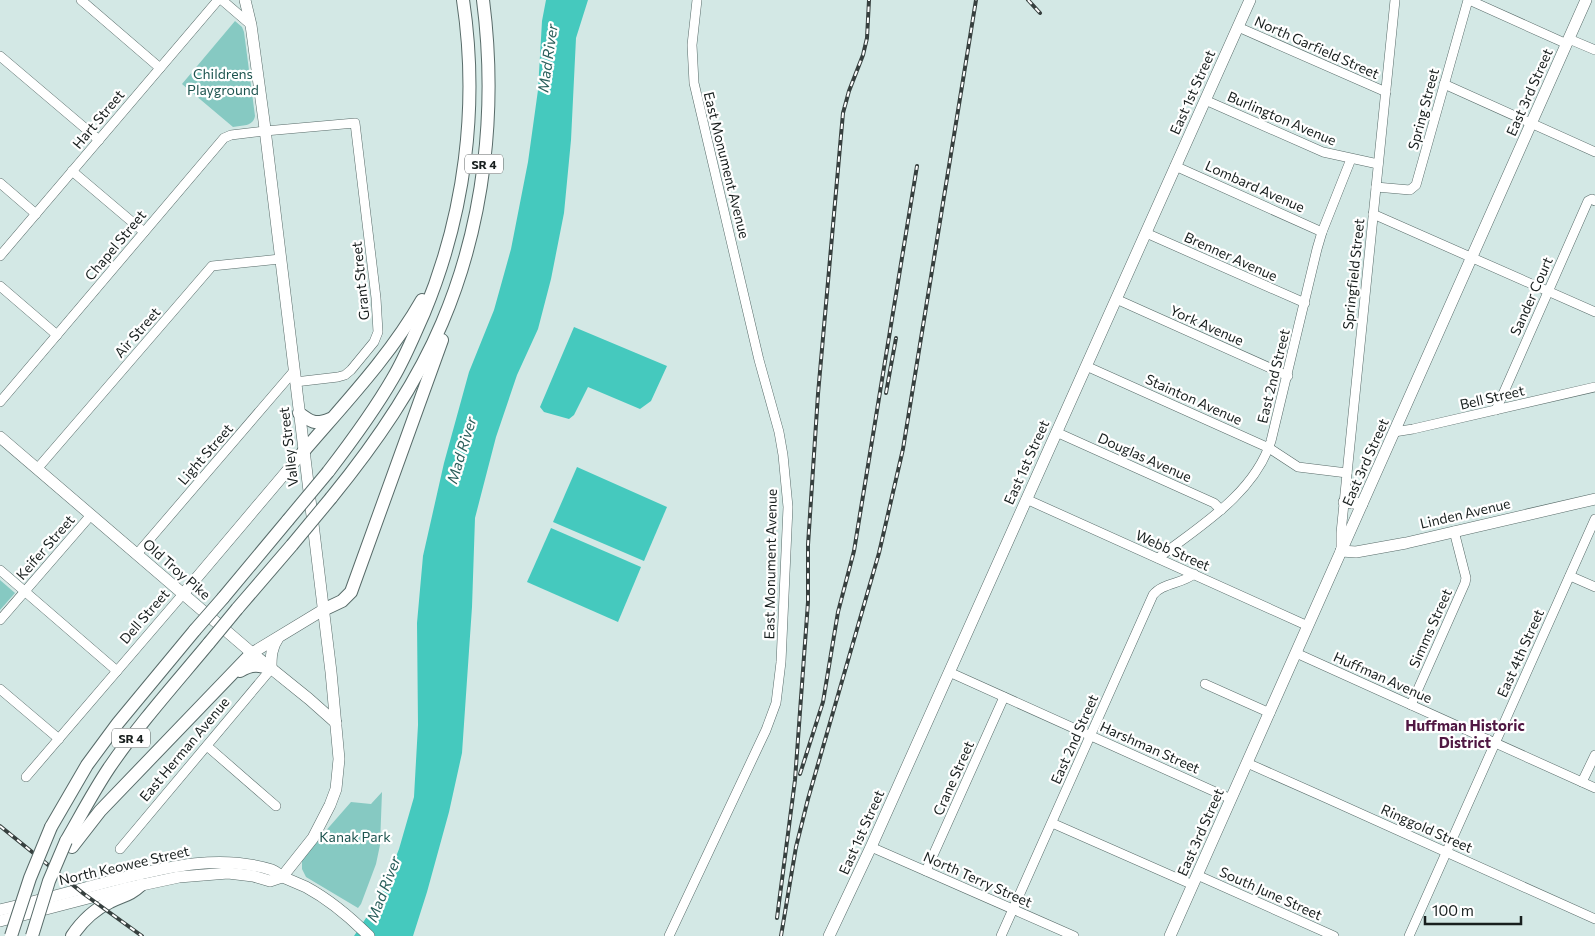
<svg xmlns="http://www.w3.org/2000/svg" width="1595" height="936" font-family="Commissioner,sans-serif">
	<rect width="100%" height="100%" fill="#d3e8e5"/>
	<g fill="#86c9c2">
		<path d="M235,21L242,27L244,32L255,116C253,127 242,125 233,127L182,84Z"/>
		<path d="M0,580L15,593L0,610Z"/>
		<path d="M382,792L380,845L376,864L361,904L358,908L306,877L302,869V858L351,802L371,804Z"/>
	</g>
	<g fill="#45c9be">
		<path d="M546,0H588L576,38L571,140L564,213L551,279L538,329L517,375L496,437L475,518L472,607L462,753L449,812L427,892L413,936H354L380,897L399,849L414,797L418,725L417,623L423,556L444,463L469,372L494,310L511,249L528,162L538,90L542,21Z"/>
		<path d="M574,327L667,366L651,401L640,409L588,387L574,415L569,419L544,412L540,407Z"/>
		<path d="M577,467L667,507L644,561L553,522Z"/>
		<path d="M551,528L641,567L618,622L527,582Z"/>
	</g>
	<g fill="none" stroke-linecap="round" stroke-linejoin="round">
		<defs>
			<g id="minor">
				<path d="M81,0L160,68"/>
				<path d="M222,0L251,25"/>
				<path d="M1469,0L1567,44"/>
				<path d="M1238,27L1386,92"/>
				<path d="M1569,39L1595,50"/>
				<path d="M0,56L99,140"/>
				<path d="M1444,84L1595,152"/>
				<path d="M1205,100L1323,152L1378,164"/>
				<path d="M1175,166L1322,232"/>
				<path d="M72,171L144,232"/>
				<path d="M0,183L36,214"/>
				<path d="M1376,187L1410,190L1416,185L1468,0"/>
				<path d="M1373,214L1595,312"/>
				<path d="M1146,233L1305,303"/>
				<path d="M0,256L218,0"/>
				<path d="M0,286L57,335"/>
				<path d="M1116,299L1288,376"/>
				<path d="M1086,366L1269,448L1298,467L1347,473"/>
				<path d="M0,402L224,138L231,135L265,131L355,123L376,298L378,332L374,342L351,370L345,375L338,377L295,382"/>
				<path d="M1496,410L1588,201L1592,199L1595,201"/>
				<path d="M1056,432L1214,503L1221,510"/>
				<path d="M1394,432L1413,429L1595,387"/>
				<path d="M37,469L212,266L280,259"/>
				<path d="M1026,499L1308,626"/>
				<path d="M1341,549V533L1395,0"/>
				<path d="M137,554L294,371"/>
				<path d="M1158,558C1200,526 1254,494 1271,441L1317,249L1322,232L1351,159"/>
				<path d="M0,570L117,671"/>
				<path d="M1570,576L1595,587"/>
				<path d="M0,620L91,515"/>
				<path d="M1296,653L1595,788"/>
				<path d="M949,672L1231,799"/>
				<path d="M1205,684L1270,713"/>
				<path d="M0,689L59,739"/>
				<path d="M1411,705L1465,583L1466,578L1454,531"/>
				<path d="M207,746L276,806"/>
				<path d="M1247,763L1326,798L1595,919"/>
				<path d="M26,777L183,594"/>
				<path d="M1582,782L1595,755"/>
				<path d="M1052,823L1193,885"/>
				<path d="M871,847L1074,936"/>
				<path d="M120,849L271,669"/>
				<path d="M926,871L1004,697"/>
				<path d="M1197,875L1334,936"/>
				<path d="M669,936L766,730L776,703L781,662L788,507L783,455L779,432L759,360L694,83L692,45L697,0"/>
				<path d="M1001,936L1153,595C1162,583 1182,584 1194,574"/>
				<path d="M1409,936L1595,519"/>
			</g>
			<g id="major">
				<path d="M245,0L251,25L264,121L331,672L339,759L336,789L330,805L313,838L282,877"/>
				<path d="M0,437L252,653L309,699L336,723"/>
				<path d="M1344,502L1362,504"/>
				<path d="M1341,551L1356,552L1406,543L1595,499"/>
				<path d="M183,594L303,452"/>
				<path d="M252,653L323,610"/>
				<path d="M271,669C271,657 271,648 278,638"/>
				<path d="M0,910C37,901 74,891 111,881C164,868 218,853 272,870C277,872 280,876 285,878C292,881 299,884 306,887C330,900 350,917 369,936"/>
				<path d="M0,921L123,889L179,877L228,873L253,876L270,881L282,877"/>
				<path d="M829,936L871,847L1250,0"/>
				<path d="M1170,936L1586,0"/>
			</g>
			<g id="highway">
				<path d="M299,413C311,422 315,425 330,419"/>
				<path d="M303,452C345,403 390,356 422,300"/>
				<path d="M328,472C351,442 374,411 393,378C405,358 414,335 424,313C465,214 479,106 463,0"/>
				<path d="M331,498C375,444 415,387 442,323C485,222 497,108 483,0"/>
				<path d="M223,598L288,520"/>
				<path d="M237,609L292,545"/>
				<path d="M323,610L342,601L351,592L442,340"/>
				<path d="M240,671C252,664 259,665 271,669"/>
				<path d="M51,827L87,765L118,723L195,630"/>
				<path d="M66,841C80,817 93,792 109,768C139,724 175,684 209,643"/>
				<path d="M72,847L100,811L252,653"/>
				<path d="M72,936C82,921 93,910 110,902C124,895 129,896 141,885"/>
			</g>
		</defs>
		<use href="#minor" stroke="#586b69" stroke-width="10"/>
		<use href="#major" stroke="#586b69" stroke-width="12"/>
		<use href="#highway" stroke="#586b69" stroke-width="14"/>
		<use href="#minor" stroke="#fff" stroke-width="9"/>
		<use href="#major" stroke="#fff" stroke-width="11"/>
		<use href="#highway" stroke="#fff" stroke-width="12"/>
		<defs>
			<g id="rail">
				<path d="M1028,0L1040,13"/>
				<path d="M886,393L896,338"/>
				<path d="M800,774L823,702L838,612L854,551L917,166"/>
				<path d="M0,826L84,894L142,936"/>
				<path d="M777,918L795,780L808,602V545L818,394L843,113L849,91L863,55L867,38L869,0"/>
				<path d="M781,936L796,847L808,799L879,553L903,449L976,0"/>
			</g>
		</defs>
		<use href="#rail" stroke="#37403f" stroke-width="4"/>
		<use href="#rail" stroke="#fff" stroke-width="2" stroke-dasharray="5.5" stroke-linecap="butt"/>
		<defs>
			<g id="highway-bridge">
				<path d="M288,520L328,472"/>
				<path d="M292,545L331,498"/>
				<path d="M195,630L223,598"/>
				<path d="M209,643L237,609"/>
				<path d="M11,936L30,878L51,827"/>
				<path d="M32,936L49,881L66,841"/>
			</g>
		</defs>
		<use href="#highway-bridge" stroke="#586b69" stroke-width="14" stroke-linecap="butt"/>
		<use href="#highway-bridge" stroke="#fff" stroke-width="12"/>
	</g>
	<g text-anchor="middle" dominant-baseline="central" stroke-width="4.5" stroke-linejoin="round" paint-order="stroke">
		<g fill="#fff" stroke="#5d6262" stroke-width="1">
			<rect x="465" y="154.5" width="38" height="19" rx="4"/>
			<rect x="112" y="728.5" width="38" height="19" rx="4"/>
		</g>
		<g font-size="12" font-weight="bold" fill="#181f1e">
			<text x="484" y="164">SR 4</text>
			<text x="131" y="738">SR 4</text>
		</g>
		<g font-size="14" fill="#181f1e" stroke="#fff">
			<text transform="translate(1317 47) rotate(24)">North Garfield Street</text>
			<text transform="translate(1192 92) rotate(-66)">East 1st Street</text>
			<text transform="translate(1529 92) rotate(-66)">East 3rd Street</text>
			<text transform="translate(1423 109) rotate(-75)">Spring Street</text>
			<text transform="translate(1282 118) rotate(23)">Burlington Avenue</text>
			<text transform="translate(98 119) rotate(-50)">Hart Street</text>
			<text transform="translate(727 165) rotate(76)">East Monument Avenue</text>
			<text transform="translate(1255 186) rotate(24)">Lombard Avenue</text>
			<text transform="translate(115 245) rotate(-50)">Chapel Street</text>
			<text transform="translate(1231 256) rotate(24)">Brenner Avenue</text>
			<text transform="translate(1353 274) rotate(-84)">Springfield Street</text>
			<text transform="translate(360 281) rotate(-96)">Grant Street</text>
			<text transform="translate(1531 296) rotate(-66)">Sander Court</text>
			<text transform="translate(1207 325) rotate(24)">York Avenue</text>
			<text transform="translate(137 332) rotate(-49)">Air Street</text>
			<text transform="translate(1273 376) rotate(-76)">East 2nd Street</text>
			<text transform="translate(1492 397) rotate(-13)">Bell Street</text>
			<text transform="translate(1194 399) rotate(24)">Stainton Avenue</text>
			<text transform="translate(288 447) rotate(-97)">Valley Street</text>
			<text transform="translate(205 454) rotate(-49)">Light Street</text>
			<text transform="translate(1145 457) rotate(24)">Douglas Avenue</text>
			<text transform="translate(1026 462) rotate(-66)">East 1st Street</text>
			<text transform="translate(1365 462) rotate(-66)">East 3rd Street</text>
			<text transform="translate(1465 513) rotate(-13)">Linden Avenue</text>
			<text transform="translate(45 547) rotate(-49)">Keifer Street</text>
			<text transform="translate(1173 550) rotate(24)">Webb Street</text>
			<text transform="translate(770 564) rotate(-89)">East Monument Avenue</text>
			<text transform="translate(177 569) rotate(41)">Old Troy Pike</text>
			<text transform="translate(144 616) rotate(-49)">Dell Street</text>
			<text transform="translate(1430 628) rotate(-66)">Simms Street</text>
			<text transform="translate(1520 653) rotate(-66)">East 4th Street</text>
			<text transform="translate(1383 677) rotate(24)">Huffman Avenue</text>
			<text transform="translate(1074 739) rotate(-66)">East 2nd Street</text>
			<text transform="translate(1150 747) rotate(24)">Harshman Street</text>
			<text transform="translate(184 749) rotate(-50)">East Herman Avenue</text>
			<text transform="translate(953 778) rotate(-66)">Crane Street</text>
			<text transform="translate(1427 828) rotate(24)">Ringgold Street</text>
			<text transform="translate(861 832) rotate(-66)">East 1st Street</text>
			<text transform="translate(1200 832) rotate(-66)">East 3rd Street</text>
			<text transform="translate(124 865) rotate(-13)">North Keowee Street</text>
			<text transform="translate(978 879) rotate(24)">North Terry Street</text>
			<text transform="translate(1271 893) rotate(24)">South June Street</text>
		</g>
		<g font-size="14" fill="#1d544f" stroke="#fff">
			<text x="223" y="73">Childrens<tspan x="223" dy="16">Playground</tspan></text>
			<text x="355" y="836">Kanak Park</text>
		</g>
		<g font-size="15" font-style="italic" fill="#2a5f5b" stroke="#fff">
			<text transform="translate(547 58) rotate(-82)">Mad River</text>
			<text transform="translate(461 450) rotate(-73)">Mad River</text>
			<text transform="translate(383 889) rotate(-69)">Mad River</text>
		</g>
		<g font-size="15" font-weight="bold" fill="#501843" stroke="#fff">
			<text x="1465" y="725">Huffman Historic<tspan x="1465" dy="17">District</tspan></text>
		</g>
	</g>
	<path d="M1425 916v8h96v-8" fill="none" stroke="#181f1e" stroke-width="2.5"/>
	<text x="1432" y="916" font-size="15" fill="#181f1e" stroke="#ffffff" stroke-width="4" paint-order="stroke">100 m</text>
</svg>
